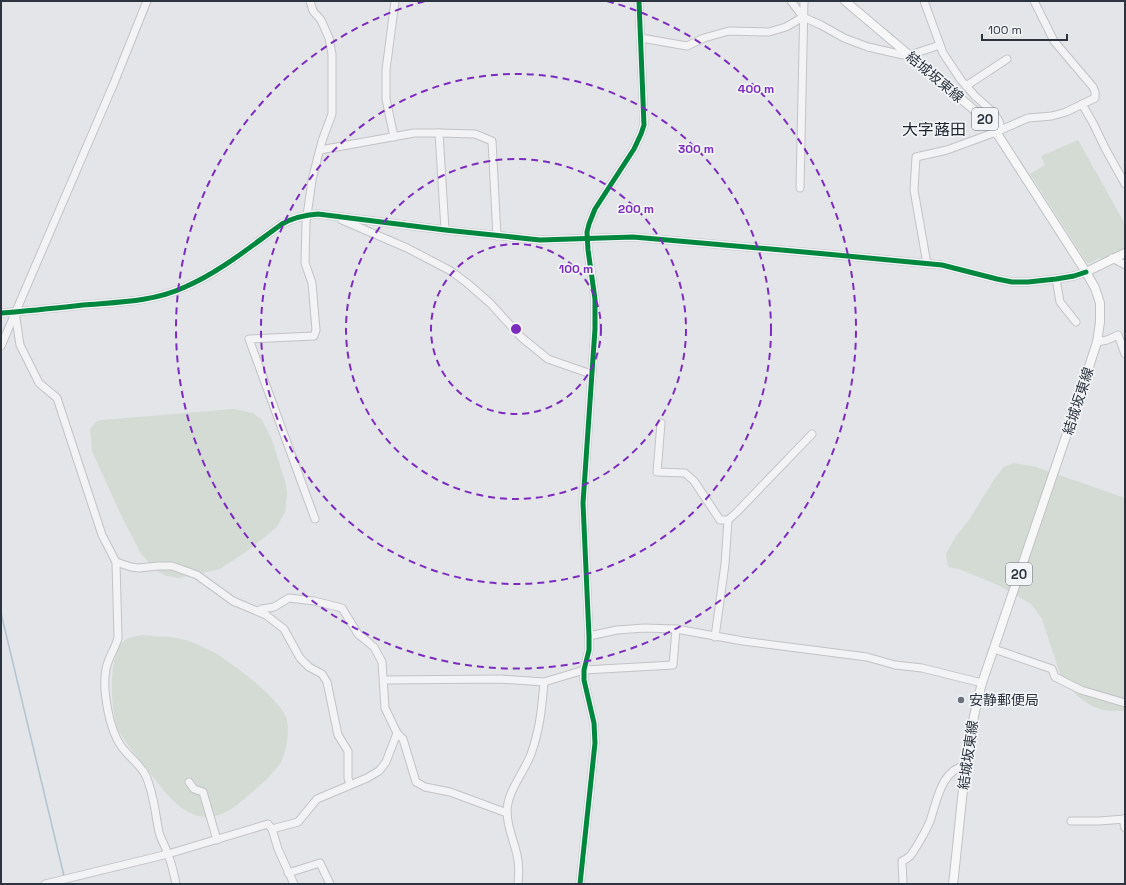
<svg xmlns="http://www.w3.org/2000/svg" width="1126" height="885" font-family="'Space Grotesk','Noto Sans JP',sans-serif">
	<rect width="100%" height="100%" fill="#e3e5e8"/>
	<g fill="#d4dbd4">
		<path d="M1078,140L1125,224V250L1101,260L1099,258L1090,263H1087L1030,174L1045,165L1041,156Z"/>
		<path d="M233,409L253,413L262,420L272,440L285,481L287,493L285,513L276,528L246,552L220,569L179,578L166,576L156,570L141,554L120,513L92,451L90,429L97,421L102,420Z"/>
		<path d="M1013,463L1036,467L1125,498V711C1115,711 1106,712 1097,708C1084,704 1066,686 1060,674L1042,619L1031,604L998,585L959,569L948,567L946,554L956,536L969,520L995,478L1004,467Z"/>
		<path d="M143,635C156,637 172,636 185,640C193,642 213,651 220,656C238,668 278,698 286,717C290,728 287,751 281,762C280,765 276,768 274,771C263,784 251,793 238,804C195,838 169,798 145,766C137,756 121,738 117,727C111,708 108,661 121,644C126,637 134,637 143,635Z"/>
	</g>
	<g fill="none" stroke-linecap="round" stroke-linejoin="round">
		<path stroke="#b4c3d0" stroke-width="1.5" d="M1,613L64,876"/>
		<defs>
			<g id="minor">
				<path d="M310,1L313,11L321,20L329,38L332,54V114L322,141L312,180L306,223L305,263L312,283L316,330L314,336L249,339L315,519"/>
				<path d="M791,1L803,17L821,25L844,38L868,47L903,55H910L940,45"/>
				<path d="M924,1L943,53L961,80L975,96L993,112L999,121L1001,130"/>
				<path d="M641,38L687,46L704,38L729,31L769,32L786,27L803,17"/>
				<path d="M966,86L1007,59"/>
				<path d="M1082,104L1093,123L1105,148L1125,184"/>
				<path d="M439,133L475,134L492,141L497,236"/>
				<path d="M394,137L386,99V70L395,1"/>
				<path d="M320,150L414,133H439L445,230"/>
				<path d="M800,188L804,1"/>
				<path d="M342,220L407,248L451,271L467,283L490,303L521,337L548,359L591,374"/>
				<path d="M1112,258L1125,265"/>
				<path d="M927,264L914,190L916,157L947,150L996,132L1028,118L1052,116L1066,112L1095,98V92L1093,87L1054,41L1034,1"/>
				<path d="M1056,279L1060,302L1076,322"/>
				<path d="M15,312L20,345L39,383L57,398L102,535L116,562L118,638C115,649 108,658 106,669C102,689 109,729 121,746C128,756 140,764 146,776C154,794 155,813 159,832C161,840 166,847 168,855C172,864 174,874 176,884"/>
				<path d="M1,313C28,311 56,308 83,305C118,302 153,302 185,287C220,272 251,246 282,224C294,217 305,215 318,214L445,230L540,240L633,237L826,254L942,265L997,279L1012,282H1028L1056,279L1074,276L1086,272"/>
				<path d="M1097,342L1107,340L1118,335L1125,354"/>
				<path d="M1,346L114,83L147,1"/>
				<path d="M661,423L657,472L685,473L694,481L720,520H728L737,512L812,434"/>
				<path d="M116,562L131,567L139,568L158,566H172L197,575L233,601L266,615L284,629L300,658L309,667L322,674L327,682L338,735L348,751V778L350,784"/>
				<path d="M258,611L262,609L274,607L289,598L314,601L342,608L358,634L374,647L382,662L385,708L397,733L403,739L416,782L425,787L450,792L507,813"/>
				<path d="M589,636L617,630L644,628L676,629L743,641L867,657L895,665L922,668L982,683"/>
				<path d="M715,637L725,564L728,520"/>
				<path d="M994,649L1052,669L1055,677L1081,690L1125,703"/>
				<path d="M384,680L500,679L544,682L584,670L673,665L676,629"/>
				<path d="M189,782L194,789L203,792L217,840"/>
				<path d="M1123,819L1125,828"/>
				<path d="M1071,821H1099L1125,819"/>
				<path d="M272,829L298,822L317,799L367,778L379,771L386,762L397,733"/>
				<path d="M288,873L320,863L330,884"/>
				<path d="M45,884L168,854L268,824L272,829L278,849L294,884"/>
				<path d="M518,884C519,874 519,861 516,851C513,839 507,825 507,812C507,791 524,773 531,754C540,729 542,707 544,682"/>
				<path d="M580,884L595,743L594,723L584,680V670L589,650V636L583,503L595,329V299L588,250L587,232L589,224L595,209L634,149L641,134L644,125L639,1"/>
				<path d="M903,884L902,861C905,860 908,858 910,856C915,850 927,829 930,821C937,801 941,769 967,765"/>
			</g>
			<g id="major">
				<path d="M845,1L979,114L996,132L1086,272L1095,288L1100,303V322L1097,342L1076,407L982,683C964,747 961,818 953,884"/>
				<path d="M1086,272L1125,253"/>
			</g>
		</defs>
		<use href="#minor" stroke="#c2c3c6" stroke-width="9"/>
		<use href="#major" stroke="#c0c2c5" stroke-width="10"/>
		<use href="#minor" stroke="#f3f3f5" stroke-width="7"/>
		<use href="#major" stroke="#f7f7f7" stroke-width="8"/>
		<defs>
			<g id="cycleway">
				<path d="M1,313C28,311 56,308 83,305C118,302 153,302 185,287C220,272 251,246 282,224C294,217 305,215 318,214L445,230L540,240L633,237L826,254L942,265L997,279L1012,282H1028L1056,279L1074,276L1086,272"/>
				<path d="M580,884L595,743L594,723L584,680V670L589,650V636L583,503L595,329V299L588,250L587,232L589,224L595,209L634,149L641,134L644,125L639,1"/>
			</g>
		</defs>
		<use href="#cycleway" stroke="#f2f4f7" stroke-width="8"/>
		<use href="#cycleway" stroke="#00873e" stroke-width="5"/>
	</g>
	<g fill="none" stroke="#7b2cbf" stroke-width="2" stroke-dasharray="7 5">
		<circle cx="516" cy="329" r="85"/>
		<circle cx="516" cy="329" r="170"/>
		<circle cx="516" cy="329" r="255"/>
		<path d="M607 1A340 340 0 1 1 425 1"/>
	</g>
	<circle fill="#6c727b" stroke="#f2f4f7" stroke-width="1.5" cx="961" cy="700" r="4"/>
	<g text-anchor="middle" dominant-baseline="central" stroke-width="3.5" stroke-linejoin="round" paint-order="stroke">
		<g fill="#f2f4f7" stroke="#676e77" stroke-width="1">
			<rect x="972" y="108" width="26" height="22" rx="3"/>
			<rect x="1006" y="563" width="26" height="22" rx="3"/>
		</g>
		<g font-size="13" font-weight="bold" fill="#2c3440">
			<text x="985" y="119">20</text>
			<text x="1019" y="574">20</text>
		</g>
		<g font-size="14" fill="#2c3440" stroke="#f2f4f7">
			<text transform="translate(935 77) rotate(40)">結城坂東線</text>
			<text transform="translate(1078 401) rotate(-72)">結城坂東線</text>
			<text transform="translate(968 755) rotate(-82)">結城坂東線</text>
		</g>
		<g font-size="14" fill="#2c3440" stroke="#f2f4f7" text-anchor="start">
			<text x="969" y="700">安静郵便局</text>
		</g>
		<g font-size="16" fill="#1e2531" stroke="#f2f4f7">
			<text x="934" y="129">大字蕗田</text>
		</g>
	</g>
	<circle cx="516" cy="329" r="6" fill="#7b2cbf" stroke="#f2f4f7" stroke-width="2"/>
	<g font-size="12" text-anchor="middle" font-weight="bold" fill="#7b2cbf" stroke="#f2f4f7" stroke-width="3.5" stroke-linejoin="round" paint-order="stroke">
		<text x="756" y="93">400 m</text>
		<text x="696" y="153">300 m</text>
		<text x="636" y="213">200 m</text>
		<text x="576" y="273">100 m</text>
	</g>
	<rect width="1126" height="885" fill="none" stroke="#2c3440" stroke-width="4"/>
	<path d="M982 34v6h85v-6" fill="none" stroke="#2c3440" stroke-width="2"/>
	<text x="988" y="34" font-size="12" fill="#2c3440" stroke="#f2f4f7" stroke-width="3" paint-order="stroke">100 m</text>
</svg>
